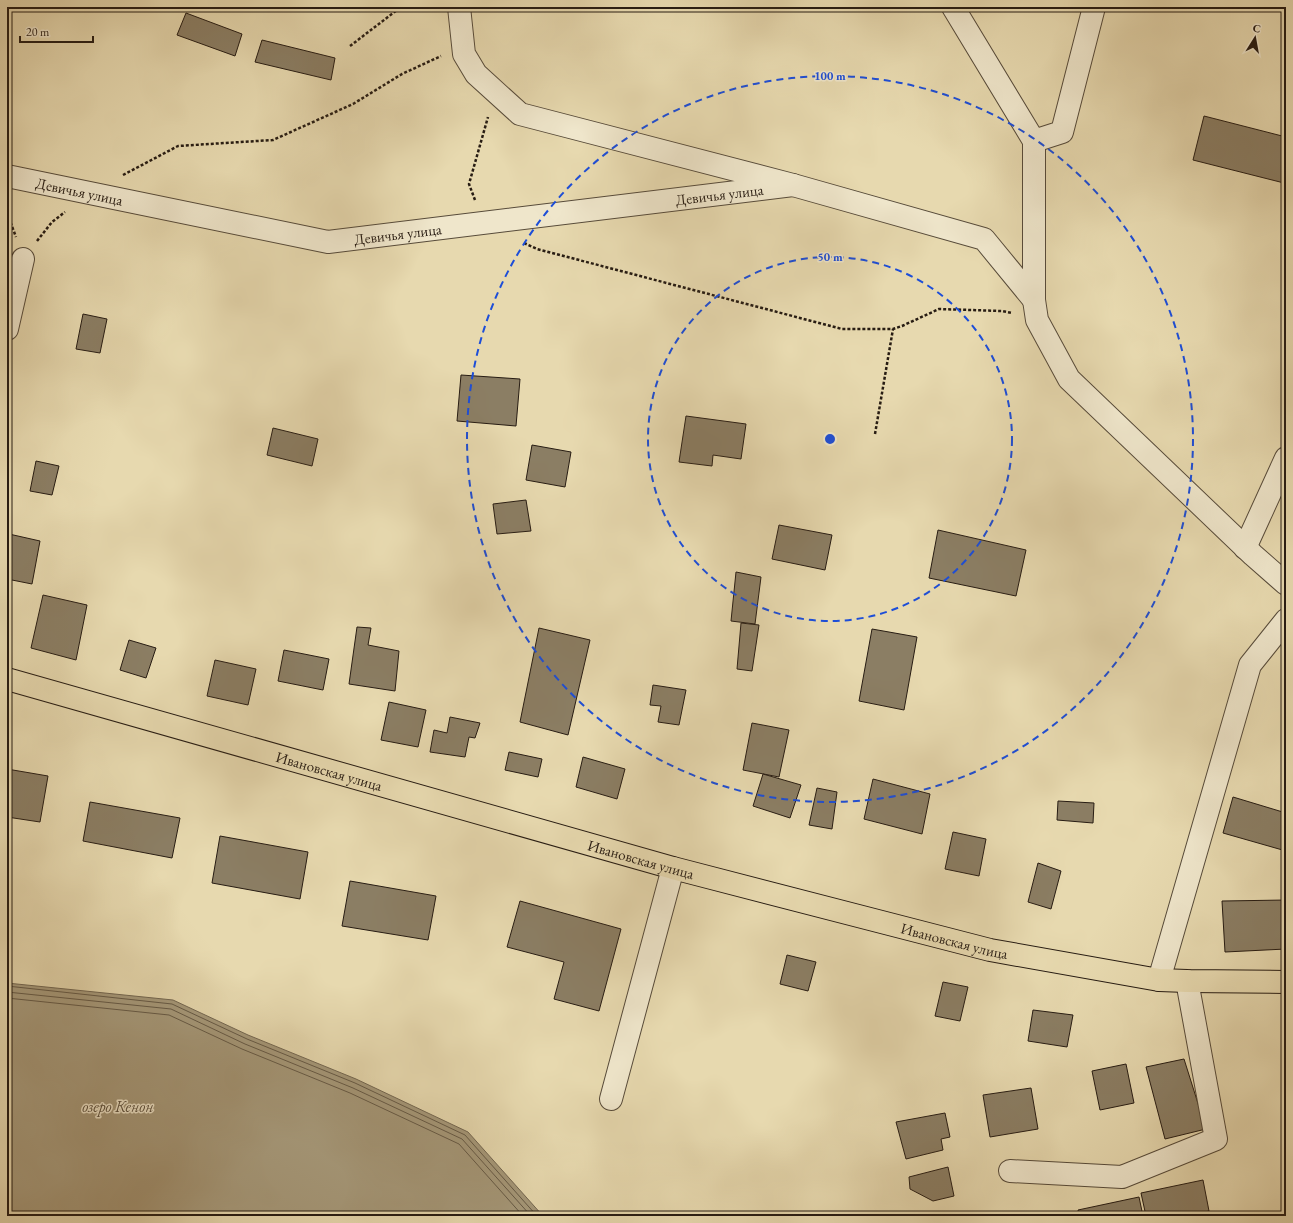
<svg xmlns="http://www.w3.org/2000/svg" width="1293" height="1223" font-family="'EB Garamond',serif">
	<rect width="100%" height="100%" fill="#e7d9af"/>
	<filter id="stains"><feTurbulence type="fractalNoise" baseFrequency=".005" numOctaves="4"/><feColorMatrix values="0 0 0 0 .2 0 0 0 0 .09 0 0 0 0 .02 0 0 0 .5 -.17"/></filter>
	<radialGradient id="worn" r=".72"><stop offset=".6" stop-color="#630" stop-opacity="0"/><stop offset="1" stop-color="#630" stop-opacity=".3"/></radialGradient>
	<path fill="#a6997a" stroke="#736751" d="M7,983L173,1000L248,1035L356,1079L468,1132L543,1216H7Z"/>
	<g fill="none" stroke-linecap="round" stroke-linejoin="round">
		<g stroke="#665a46" stroke-width="1">
			<path d="M7,986L172,1004L247,1039L355,1083L465,1135L537,1216"/>
			<path d="M7,992L171,1009L245,1044L353,1088L462,1139L531,1216"/>
			<path d="M7,998L169,1015L242,1049L350,1093L459,1144L523,1216"/>
		</g>
	</g>
	<g fill="#8b7e64" stroke="#271c13">
		<path d="M186,13L242,34L235,56L177,35Z"/>
		<path d="M262,40L335,58L331,80L255,62Z"/>
		<path d="M1204,116L1286,137V174L1284,183L1193,160Z"/>
		<path d="M83,314L107,319L100,353L76,349Z"/>
		<path d="M461,375L520,379L516,426L457,421Z"/>
		<path d="M686,416L746,424L741,459L713,455L712,466L679,462Z"/>
		<path d="M273,428L318,439L312,466L267,455Z"/>
		<path d="M532,445L571,452L565,487L526,480Z"/>
		<path d="M36,461L59,466L52,495L30,491Z"/>
		<path d="M526,500L531,531L497,534L493,504Z"/>
		<path d="M779,525L832,535L825,570L772,559Z"/>
		<path d="M938,530L1026,550L1016,596L929,578Z"/>
		<path d="M9,534L40,541L32,584L7,579V541Z"/>
		<path d="M736,572L761,577L755,624L731,621Z"/>
		<path d="M43,595L87,605L76,660L31,648Z"/>
		<path d="M741,623L759,625L752,671L737,669Z"/>
		<path d="M357,627L371,628L368,645L399,651L395,691L349,684Z"/>
		<path d="M539,628L590,640L568,735L520,722Z"/>
		<path d="M872,629L917,637L904,710L859,701Z"/>
		<path d="M129,640L156,648L146,678L120,670Z"/>
		<path d="M284,650L329,659L323,690L278,681Z"/>
		<path d="M215,660L256,669L248,705L207,696Z"/>
		<path d="M653,685L686,690L679,725L658,722L661,706L650,705Z"/>
		<path d="M389,702L426,710L418,747L381,740Z"/>
		<path d="M450,717L480,723L475,738L469,737L465,757L430,752L434,730L447,733Z"/>
		<path d="M752,723L789,730L779,777L743,770Z"/>
		<path d="M509,752L542,759L538,777L505,770Z"/>
		<path d="M583,757L625,769L617,799L576,787Z"/>
		<path d="M7,769L48,776L40,822L7,817Z"/>
		<path d="M763,774L801,785L790,818L753,806Z"/>
		<path d="M873,779L930,794L922,834L864,819Z"/>
		<path d="M817,788L837,792L832,829L809,825Z"/>
		<path d="M1233,797L1286,813V851L1223,833Z"/>
		<path d="M1058,801L1094,803L1093,823L1057,820Z"/>
		<path d="M90,802L180,818L172,858L83,841Z"/>
		<path d="M953,832L986,839L979,876L945,869Z"/>
		<path d="M220,836L308,852L300,899L212,883Z"/>
		<path d="M1038,863L1061,871L1051,909L1028,902Z"/>
		<path d="M350,881L436,896L428,940L342,926Z"/>
		<path d="M1286,900V949L1225,952L1222,901Z"/>
		<path d="M520,901L621,929L599,1011L554,999L564,962L507,947Z"/>
		<path d="M787,955L816,962L808,991L780,984Z"/>
		<path d="M943,982L968,987L960,1021L935,1016Z"/>
		<path d="M1033,1010L1073,1015L1067,1047L1028,1041Z"/>
		<path d="M1184,1059L1206,1129L1165,1139L1146,1067Z"/>
		<path d="M1126,1064L1134,1103L1100,1110L1092,1071Z"/>
		<path d="M1031,1088L1038,1129L990,1137L983,1095Z"/>
		<path d="M945,1113L950,1137L941,1139L943,1150L906,1159L896,1122Z"/>
		<path d="M948,1167L954,1196L933,1201L910,1189L909,1177Z"/>
		<path d="M1203,1180L1209,1211L1186,1216H1146L1141,1193Z"/>
		<path d="M1139,1197L1143,1216H1079L1078,1210Z"/>
	</g>
	<g fill="none" stroke-linecap="round" stroke-linejoin="round">
		<defs>
			<g id="minor">
				<path d="M459,7L464,54L476,74L520,114L793,185L984,239L1034,300"/>
				<path d="M953,7L1034,141V300L1037,320L1069,379L1253,555L1286,584"/>
				<path d="M1034,141L1062,132L1094,7"/>
				<path id="s1" d="M7,176L328,242L793,185"/>
				<path d="M7,329L23,259"/>
				<path d="M1245,548L1286,458"/>
				<path d="M1159,980L1250,665L1286,620"/>
				<path d="M611,1099L673,868"/>
				<path d="M1010,1171L1122,1177L1216,1139L1187,981"/>
			</g>
			<g id="major">
				<path id="s2" d="M7,679L673,868L990,950L1159,980L1187,981L1286,982"/>
			</g>
		</defs>
		<use href="#minor" stroke="#574b3a" stroke-width="24"/>
		<use href="#major" stroke="#271c13" stroke-width="24"/>
		<g stroke="#271c13" stroke-width="2.5" stroke-dasharray="3 2" stroke-linecap="butt">
			<path d="M350,46L401,7"/>
			<path d="M123,175L178,146L273,140L353,104L402,74L441,56"/>
			<path d="M475,200L469,184L488,117"/>
			<path d="M7,213L16,237"/>
			<path d="M37,241L52,222L65,212"/>
			<path d="M524,243L537,249L842,329H893L902,326L939,309L1002,311L1012,313"/>
			<path d="M875,434L893,329"/>
		</g>
		<use href="#minor" stroke="#efe6cb" stroke-width="22"/>
		<use href="#major" stroke="#e7d9af" stroke-width="22"/>
	</g>
	<g fill="none" stroke="#1d4ed8" stroke-width="2" stroke-dasharray="7 5">
		<circle cx="830" cy="439" r="182"/>
		<circle cx="830" cy="439" r="363"/>
	</g>
	<g text-anchor="middle" dominant-baseline="central" stroke-width="3" stroke-linejoin="round" paint-order="stroke">
		<g font-size="15" fill="#271c13" stroke="#efe6cb">
			<text stroke="none"><textPath href="#s1" startOffset="74">Девичья улица</textPath></text>
			<text stroke="none"><textPath href="#s1" startOffset="722">Девичья улица</textPath></text>
			<text stroke="none"><textPath href="#s1" startOffset="398">Девичья улица</textPath></text>
			<text stroke="none"><textPath href="#s2" startOffset="335">Ивановская улица</textPath></text>
			<text stroke="none"><textPath href="#s2" startOffset="659">Ивановская улица</textPath></text>
			<text stroke="none"><textPath href="#s2" startOffset="983">Ивановская улица</textPath></text>
		</g>
		<g font-size="16" font-style="italic" fill="#5a4e3c" stroke="#efe6cb">
			<text x="118" y="1106">озеро Кенон</text>
		</g>
	</g>
	<circle cx="830" cy="439" r="6" fill="#1d4ed8" stroke="#efe6cb" stroke-width="2"/>
	<g font-size="12" text-anchor="middle" font-weight="bold" fill="#1d4ed8" stroke="#efe6cb" stroke-width="3" stroke-linejoin="round" paint-order="stroke">
		<text x="830" y="80">100 m</text>
		<text x="830" y="261">50 m</text>
	</g>
	<rect width="1293" height="1223" fill="none" stroke="#e7d9af" stroke-width="24"/>
	<rect x="8" y="8" width="1277" height="1207" fill="none" stroke="#271c13" stroke-width="2"/>
	<rect x="12" y="12" width="1269" height="1199" fill="none" stroke="#271c13"/>
	<g transform="translate(1255 38) rotate(11)" stroke="#efe6cb" stroke-width="3" paint-order="stroke">
	<path d="M0-3L7 15L0 10L-7 15Z" fill="#271c13"/>
	<text y="-6" font-size="11" font-weight="bold" text-anchor="middle" fill="#271c13">С</text>
	</g>
	<path d="M20 36v6h73v-6" fill="none" stroke="#271c13" stroke-width="2"/>
	<text x="26" y="36" font-size="12" fill="#271c13" stroke="#efe6cb" stroke-width="3" paint-order="stroke">20 m</text>
	<rect width="100%" height="100%" filter="url(#stains)"/>
	<rect width="100%" height="100%" fill="url(#worn)"/>
</svg>
